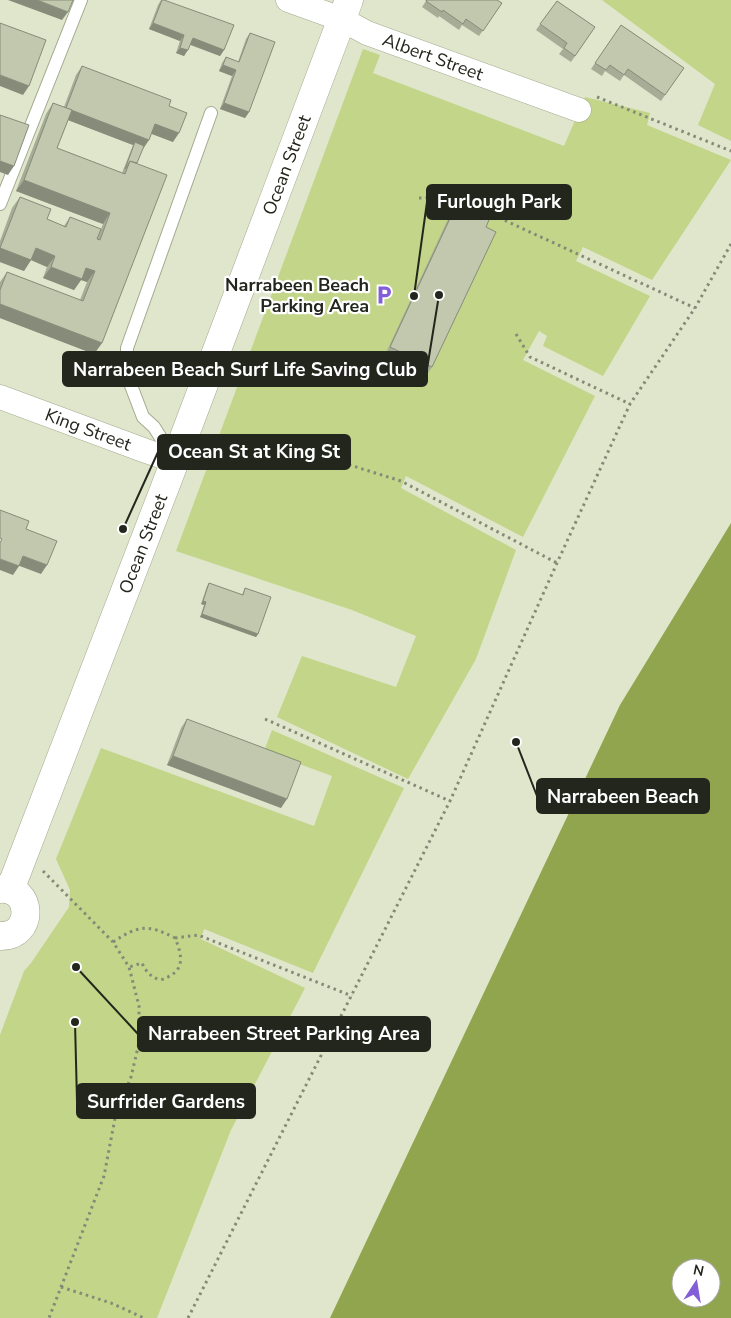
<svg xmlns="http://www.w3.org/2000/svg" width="731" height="1318" font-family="'Nunito Sans',sans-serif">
	<rect width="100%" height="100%" fill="#dfe6cb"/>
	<g fill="#c2d589">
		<path d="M602,0H731V141L698,125L715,84Z"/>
		<path d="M363,49L380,55L373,73L564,146L585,97L650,113L647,125L731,160L652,280L583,247L576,261L650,296L603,376L543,346L547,336L539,331L523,360L595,396L523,537L406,476L401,488L516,550L476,659L408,779L277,717L302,656L396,687L416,636L352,610L176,551Z"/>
		<path d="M272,730L404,788L313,973L204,929L201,939L305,988L231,1130L157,1318H0V1035L24,971L31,963L69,907L70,890L56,859L101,748L314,826L332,776L264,751Z"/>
	</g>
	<path fill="#91a44e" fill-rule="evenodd" d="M731,523V1318H330L620,705ZM681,1268H711V1298H681Z"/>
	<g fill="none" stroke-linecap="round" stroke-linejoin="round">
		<defs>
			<g id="lane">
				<path d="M0,204L81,0"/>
				<path d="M174,459L154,427L143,417L127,375V348L211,113"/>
			</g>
			<g id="street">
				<path id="s1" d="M288,0L341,19L367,33L579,110"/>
				<path id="s2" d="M0,397L146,451L175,461"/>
			</g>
			<g id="secondary">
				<path d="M0,889C33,886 35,937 0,936"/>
				<path id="s3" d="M10,890L175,461L349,0"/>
			</g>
		</defs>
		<use href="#lane" stroke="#a3aa90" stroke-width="14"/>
		<use href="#street" stroke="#a3aa90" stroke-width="25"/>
		<use href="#secondary" stroke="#a3aa90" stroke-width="29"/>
		<g stroke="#858a77" stroke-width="3" stroke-dasharray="2.5 4" stroke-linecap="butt">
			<path d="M597,97L731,151"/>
			<path d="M419,198L454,197L695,308"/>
			<path d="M516,334L530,357L630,404"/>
			<path d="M324,457L401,481L557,563"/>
			<path d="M265,719L450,801"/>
			<path d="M43,871L113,942L129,967L139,1006V1043L131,1077L116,1113L104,1176L49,1318"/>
			<path d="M175,938L198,935L352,996"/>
			<path d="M113,942C139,925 148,924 175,938C184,959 184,973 160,980C151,977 146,972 142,963L129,967"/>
			<path d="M61,1287L111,1303L144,1318"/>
			<path d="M188,1318L450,801L557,563L630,404L695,308L731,244"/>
		</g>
		<use href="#lane" stroke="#fff" stroke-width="12"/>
		<use href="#street" stroke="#fff" stroke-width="24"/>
		<use href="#secondary" stroke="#fff" stroke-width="28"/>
	</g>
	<g fill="#a6ac96" fill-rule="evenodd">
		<path d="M161,0L224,50L220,56L190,45L184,56L176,53L180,41L149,29L158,5Z"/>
		<path d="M425,0H497L502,3L479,36L462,25L459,30L439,16L438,18L422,7L426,1Z"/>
		<path d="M557,1L595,27L571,62L559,54L563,49L536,30Z"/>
		<path d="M621,25L684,68L661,101L624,75L620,81L605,71L602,76L591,69Z"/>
		<path d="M250,33L249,112L245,118L220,109L232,76L219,71L222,63L226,57L238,62L246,39Z"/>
		<path d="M82,66L169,106L173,142L151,133L143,148L137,163L102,343L94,354L0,318V282L7,272L80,300L87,282L81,280L74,290L43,278L47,267L31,260L24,271L0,262V241L12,208L20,197L47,219L64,226L70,217L101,229L103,224L16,191L46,114L53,103L64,107L76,75ZM68,120L133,145L122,173L57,148Z"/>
		<path d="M461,207L486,227L432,367L428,373L386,353L449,217L453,212L457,213Z"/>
		<path d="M209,583L242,595L245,588L258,634L256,637L200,617L204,605L201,604L207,586Z"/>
		<path d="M187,719L281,808L167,765L181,728Z"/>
	</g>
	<g fill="#878c7a">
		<path d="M8,0H37L68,12L62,20Z"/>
		<path d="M153,23L184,35L180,41L149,29Z"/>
		<path d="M193,38L224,50L220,56L189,44Z"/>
		<path d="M180,48L188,50L184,56L176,53Z"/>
		<path d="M223,65L236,70L232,76L219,71Z"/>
		<path d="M0,75L29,86L23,95L0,86Z"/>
		<path d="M224,103L249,112L245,118L220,109Z"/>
		<path d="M66,108L149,140L143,149L135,142L133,145L60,117Z"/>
		<path d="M155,124L179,133L173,142L149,133Z"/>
		<path d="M0,161L14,166L8,175L0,172Z"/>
		<path d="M24,180L110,213L103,224L16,191Z"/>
		<path d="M0,248H36L55,256L47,267L31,260L24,271L0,262Z"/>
		<path d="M51,267L86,268L95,271L87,282L81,280L74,290L43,278Z"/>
		<path d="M0,304L102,343L94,354L0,318Z"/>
		<path d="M23,556L47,565L41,574L17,565Z"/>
		<path d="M0,559L19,566L13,575L0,570Z"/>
		<path d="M203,601L206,602L204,605L201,604Z"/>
		<path d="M202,614L258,634L256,637L200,617Z"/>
		<path d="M173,756L287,799L281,808L167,765Z"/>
	</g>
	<g fill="#c1c8ae" stroke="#878c7a">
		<path d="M37,0H73L68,12Z"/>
		<path d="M162,0H164L234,25L224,50L193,38L188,50L180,48L184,35L153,23Z"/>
		<path d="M427,0H497L502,3L483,31L466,19L463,24L443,10L442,12L426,1Z"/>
		<path d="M557,1L595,27L575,56L564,48L567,43L540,24Z"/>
		<path d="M0,23L46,40L29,86L0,75Z"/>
		<path d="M621,25L684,68L665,95L628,69L624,75L610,65L606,70L595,63Z"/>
		<path d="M250,33L275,42L249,112L224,103L236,70L223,65L226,57L239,62Z"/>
		<path d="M82,66L171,100L169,106L187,113L179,133L155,124L149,140L66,108Z"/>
		<path d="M53,103L72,110L57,148L125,174L130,161L167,175L102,343L0,304V290L7,272L83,301L95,271L86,268L82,279L51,267L55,256L36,248L31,260L0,248L20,197L51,209L47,219L66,227L70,217L101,229L97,239L100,240L110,213L24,180Z"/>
		<path d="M0,115L29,125L14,166L0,161Z"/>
		<path d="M135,142L144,146L137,163L130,161L125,169Z"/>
		<path d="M461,207L489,220L486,227L496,232L432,367L390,347L453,212L458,214Z"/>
		<path d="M0,510L29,521L26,529L57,541L47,565L23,556L19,566L0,559V543L2,539L0,538Z"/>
		<path d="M209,583L243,595L245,588L271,597L258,634L202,614L206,602L203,601Z"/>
		<path d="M187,719L301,762L287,799L173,756Z"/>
	</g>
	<defs>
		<symbol id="parking-bare" viewBox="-9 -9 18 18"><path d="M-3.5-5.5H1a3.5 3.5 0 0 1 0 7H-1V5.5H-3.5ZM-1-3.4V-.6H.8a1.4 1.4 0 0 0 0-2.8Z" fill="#835ed9" stroke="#fff" stroke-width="2.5" paint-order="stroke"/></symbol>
	</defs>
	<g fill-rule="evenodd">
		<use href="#parking-bare" x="370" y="281" width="28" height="28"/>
	</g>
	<g text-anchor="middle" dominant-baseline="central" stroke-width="4.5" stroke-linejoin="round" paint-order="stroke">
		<g font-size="18" fill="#23261c" stroke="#fff">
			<text stroke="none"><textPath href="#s1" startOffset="156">Albert Street</textPath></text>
			<text stroke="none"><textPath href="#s3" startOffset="776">Ocean Street</textPath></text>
			<text stroke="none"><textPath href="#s2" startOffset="94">King Street</textPath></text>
			<text stroke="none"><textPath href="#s3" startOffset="371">Ocean Street</textPath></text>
		</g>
		<g font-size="18" font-weight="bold" fill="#23261c" stroke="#fff" text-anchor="end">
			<text x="369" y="285">Narrabeen Beach<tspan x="369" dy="21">Parking Area</tspan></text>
		</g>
	</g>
	<path fill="none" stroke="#23261c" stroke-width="2" d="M414 296L427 202M439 295L427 369M123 529L158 452M516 742L537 796M76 967L138 1034M75 1022L77 1101"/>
	<g fill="#23261c" stroke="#fff" stroke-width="2">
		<circle cx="414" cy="296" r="5"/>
		<circle cx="439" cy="295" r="5"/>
		<circle cx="123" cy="529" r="5"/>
		<circle cx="516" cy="742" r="5"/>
		<circle cx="76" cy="967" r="5"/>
		<circle cx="75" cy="1022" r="5"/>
	</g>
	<g fill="#23261c" stroke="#23261c" stroke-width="2">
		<rect x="427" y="185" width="144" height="34" rx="5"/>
		<rect x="63" y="352" width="364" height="34" rx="5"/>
		<rect x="158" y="435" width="192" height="34" rx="5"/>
		<rect x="537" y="779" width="172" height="34" rx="5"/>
		<rect x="138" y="1017" width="292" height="34" rx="5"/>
		<rect x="77" y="1084" width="178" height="34" rx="5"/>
	</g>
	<g font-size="19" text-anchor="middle" font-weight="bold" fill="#fff">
		<text x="499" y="208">Furlough Park</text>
		<text x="245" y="376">Narrabeen Beach Surf Life Saving Club</text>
		<text x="254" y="458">Ocean St at King St</text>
		<text x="623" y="803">Narrabeen Beach</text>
		<text x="284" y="1040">Narrabeen Street Parking Area</text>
		<text x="166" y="1108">Surfrider Gardens</text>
	</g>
	<g transform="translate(696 1283) rotate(12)"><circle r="24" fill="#ffffff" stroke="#a7a8a4"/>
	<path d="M0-4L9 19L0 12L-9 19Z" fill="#835ed9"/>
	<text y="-8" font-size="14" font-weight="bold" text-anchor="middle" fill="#23261c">N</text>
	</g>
</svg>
